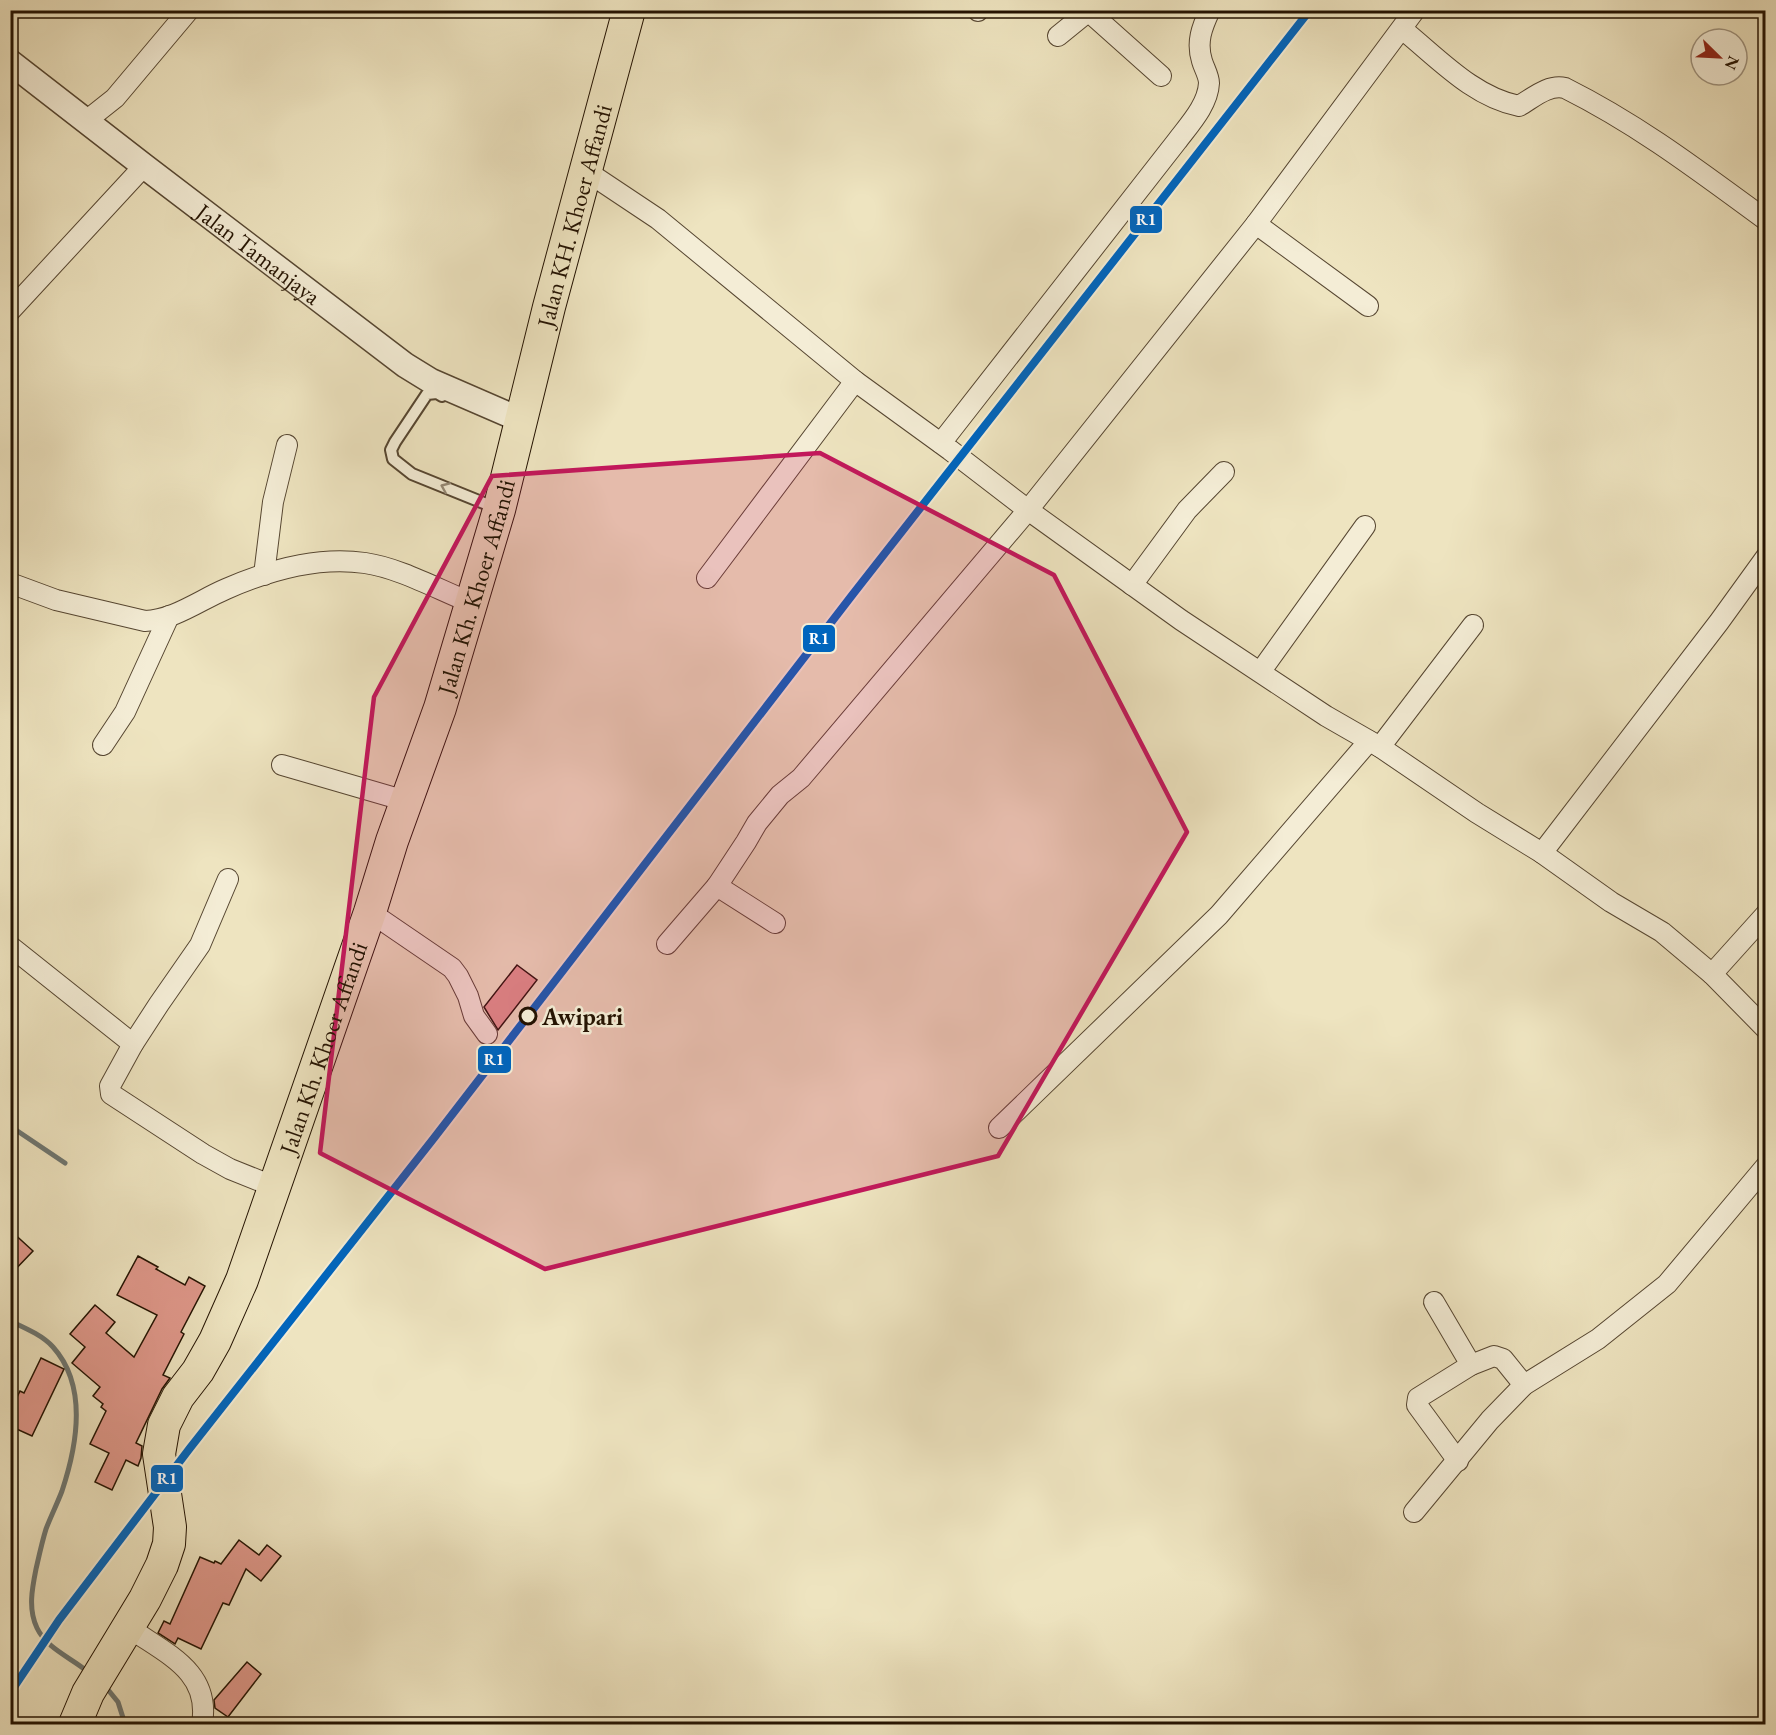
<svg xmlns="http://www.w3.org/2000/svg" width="1776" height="1735" font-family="'EB Garamond',serif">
	<rect width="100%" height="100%" fill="#eee4c0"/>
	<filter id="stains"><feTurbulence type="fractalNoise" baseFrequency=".00333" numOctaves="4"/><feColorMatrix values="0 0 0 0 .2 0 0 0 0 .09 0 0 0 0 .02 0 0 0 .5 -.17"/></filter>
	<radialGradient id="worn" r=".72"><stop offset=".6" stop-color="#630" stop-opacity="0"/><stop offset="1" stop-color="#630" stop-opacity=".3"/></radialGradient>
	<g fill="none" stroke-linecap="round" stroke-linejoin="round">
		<g stroke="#6e7772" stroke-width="5">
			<path d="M10,1126L65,1163"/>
			<path d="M10,1321C25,1328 42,1335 53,1347C88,1386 77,1446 62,1491C57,1504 51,1516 46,1529C42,1542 39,1556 36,1569C32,1589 28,1609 37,1628C47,1649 72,1658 88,1672"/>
			<path d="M105,1686L118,1702L125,1724"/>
		</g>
	</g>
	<g fill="#e0988b" stroke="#231201" stroke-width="1.5">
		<path d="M517,965L537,980L498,1030L484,1007Z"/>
		<path d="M10,1230L33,1251L10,1275Z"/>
		<path d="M138,1256L158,1267L156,1269L185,1285L189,1277L205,1286L181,1332L184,1334L163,1375L170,1378L162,1389L136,1443L142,1446L141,1458L138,1466L126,1460L112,1490L95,1482L109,1453L90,1444L106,1411L101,1407L103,1404L93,1396L100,1387L72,1363L85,1347L70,1334L95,1305L115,1322L106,1333L134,1357L157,1315L117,1295Z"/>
		<path d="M41,1358L64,1369L32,1436L10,1426V1412L20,1391L24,1393Z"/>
		<path d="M239,1540L259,1555L267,1545L281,1556L261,1581L246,1569L229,1605L223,1603L201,1649L178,1638L175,1644L158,1633L164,1621L170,1624L200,1557L214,1563L215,1561L221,1564Z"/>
		<path d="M247,1662L261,1674L228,1717L215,1708L214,1700Z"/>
	</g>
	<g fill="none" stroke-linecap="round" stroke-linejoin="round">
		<defs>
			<path id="service" d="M442,396L437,393L427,394L395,442L391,450L393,459L412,474L496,508"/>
			<g id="minor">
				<path d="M978,10V11"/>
				<path d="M1087,10L1161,76"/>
				<path d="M1402,29C1438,58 1473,97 1519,106C1533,98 1548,84 1565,88C1639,125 1699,171 1766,220"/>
				<path d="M1058,36L1090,10"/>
				<path d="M86,121L115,98L189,10"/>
				<path d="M586,171L658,219L855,381L950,450L1028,510L1181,620L1326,716L1380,747L1477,813L1542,853L1611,902L1662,932L1712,974L1766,1029"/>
				<path d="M1256,224L1368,306"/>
				<path d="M10,311L144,166"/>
				<path d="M941,443L1177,141C1189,125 1208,105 1209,83C1209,76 1204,68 1202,61C1196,42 1202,27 1210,10"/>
				<path d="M264,575L273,502L287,445"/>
				<path d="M707,578L855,381"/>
				<path d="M10,583L56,600L145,621C174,620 200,600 226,589C267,571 319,556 365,563C400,568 439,590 472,603"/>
				<path d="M1132,585L1187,510L1224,472"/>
				<path d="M1261,671L1365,526"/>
				<path d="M103,745L125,712L169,616"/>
				<path d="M1380,747L1473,625"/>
				<path d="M282,765L406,801"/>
				<path d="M1542,853L1719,622L1766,557"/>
				<path d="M228,879L200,945L159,1004L133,1044L110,1086L111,1094L203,1154L230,1169L275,1187"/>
				<path d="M717,886L775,923"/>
				<path d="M370,912L452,968L458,976L468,996L474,1016L487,1034"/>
				<path d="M667,944L717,886L746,842L757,823L780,795L801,778L1028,510L1256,224L1415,10"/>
				<path d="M10,946L133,1044"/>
				<path d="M1712,974L1766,914"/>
				<path d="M999,1128L1219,915L1369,741"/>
				<path d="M1434,1302L1471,1365"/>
				<path d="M1458,1461L1417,1405L1418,1398L1471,1365L1494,1356L1503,1359L1524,1385"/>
				<path d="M1414,1512L1490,1420L1524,1385L1598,1339L1667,1284L1766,1166"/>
				<path d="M128,1627C166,1654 211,1671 202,1724"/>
			</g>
			<g id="tertiary">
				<path id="s1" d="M10,62L144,166L405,365L431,381L521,420"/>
			</g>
			<g id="primary">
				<path id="s2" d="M75,1724L88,1693L145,1599L162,1565L169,1544L170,1527L159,1454L164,1425L178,1397L198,1371L215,1341L242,1280L370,912L392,841L440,708L499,510L549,307L629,10"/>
			</g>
		</defs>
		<use href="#service" stroke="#564631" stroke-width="14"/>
		<use href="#minor" stroke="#564631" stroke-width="22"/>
		<use href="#tertiary" stroke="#564631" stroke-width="27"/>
		<use href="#primary" stroke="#231201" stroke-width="34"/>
		<use href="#service" stroke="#f4edd6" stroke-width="10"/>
		<use href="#minor" stroke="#f4edd6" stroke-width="20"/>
		<use href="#tertiary" stroke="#f4edd6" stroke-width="24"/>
		<use href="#primary" stroke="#eee4c0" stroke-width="32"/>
		<defs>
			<path id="rail-1" d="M10,1693L59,1620L190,1448L434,1138L853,594L1310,10"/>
		</defs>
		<use href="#rail-1" stroke="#f4edd6" stroke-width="12"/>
		<use href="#rail-1" stroke="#0065bd" stroke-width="8"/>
	</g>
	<defs><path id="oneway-chevron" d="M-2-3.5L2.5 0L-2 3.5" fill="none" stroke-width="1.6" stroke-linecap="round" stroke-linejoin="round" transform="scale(1.5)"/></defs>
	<use stroke="#968a76" href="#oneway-chevron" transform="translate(445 487) rotate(-157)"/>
	<path fill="#c2185b" fill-opacity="0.2" stroke="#c2185b" stroke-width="4.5" stroke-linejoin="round" d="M820,453L1054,575L1187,832L998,1156L545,1269L320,1153L374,697L492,476Z"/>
	<circle fill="#f4edd6" stroke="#231201" stroke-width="3" cx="528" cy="1016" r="8"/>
	<g text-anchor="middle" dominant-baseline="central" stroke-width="5" stroke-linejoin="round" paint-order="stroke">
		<g font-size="24" fill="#231201" stroke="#f4edd6">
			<text stroke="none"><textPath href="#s2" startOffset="1605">Jalan KH. Khoer Affandi</textPath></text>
			<text stroke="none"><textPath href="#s1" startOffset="314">Jalan Tamanjaya</textPath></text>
			<text stroke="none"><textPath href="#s2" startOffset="1221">Jalan Kh. Khoer Affandi</textPath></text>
			<text stroke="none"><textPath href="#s2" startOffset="735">Jalan Kh. Khoer Affandi</textPath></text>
		</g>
		<g font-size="24" font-weight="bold" fill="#231201" stroke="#f4edd6" text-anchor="start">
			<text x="542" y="1016">Awipari</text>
		</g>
	</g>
	<g stroke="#f4edd6" stroke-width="2">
		<rect x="1129" y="205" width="34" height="29" rx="6" fill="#0065bd"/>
		<rect x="802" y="624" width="34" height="29" rx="6" fill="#0065bd"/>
		<rect x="477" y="1045" width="35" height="29" rx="6" fill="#0065bd"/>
		<rect x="150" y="1464" width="34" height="29" rx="6" fill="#0065bd"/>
	</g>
	<g font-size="16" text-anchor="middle" font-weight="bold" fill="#fff">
		<text x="1146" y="225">R1</text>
		<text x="819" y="644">R1</text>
		<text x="494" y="1065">R1</text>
		<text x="167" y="1484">R1</text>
	</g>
	<rect width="1776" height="1735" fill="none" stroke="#eee4c0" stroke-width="36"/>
	<rect x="12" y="12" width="1752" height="1711" fill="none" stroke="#231201" stroke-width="3"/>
	<rect x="18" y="18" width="1740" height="1699" fill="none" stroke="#231201" stroke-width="1.5"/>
	<g transform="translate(1719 57) rotate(114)"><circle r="28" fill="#f4edd6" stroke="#a09581" stroke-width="1.5"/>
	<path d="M0-4.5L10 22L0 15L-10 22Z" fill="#8f2418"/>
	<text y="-9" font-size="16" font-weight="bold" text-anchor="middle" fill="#231201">N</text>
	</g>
	<rect width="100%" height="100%" filter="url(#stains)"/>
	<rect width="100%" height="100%" fill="url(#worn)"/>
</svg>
